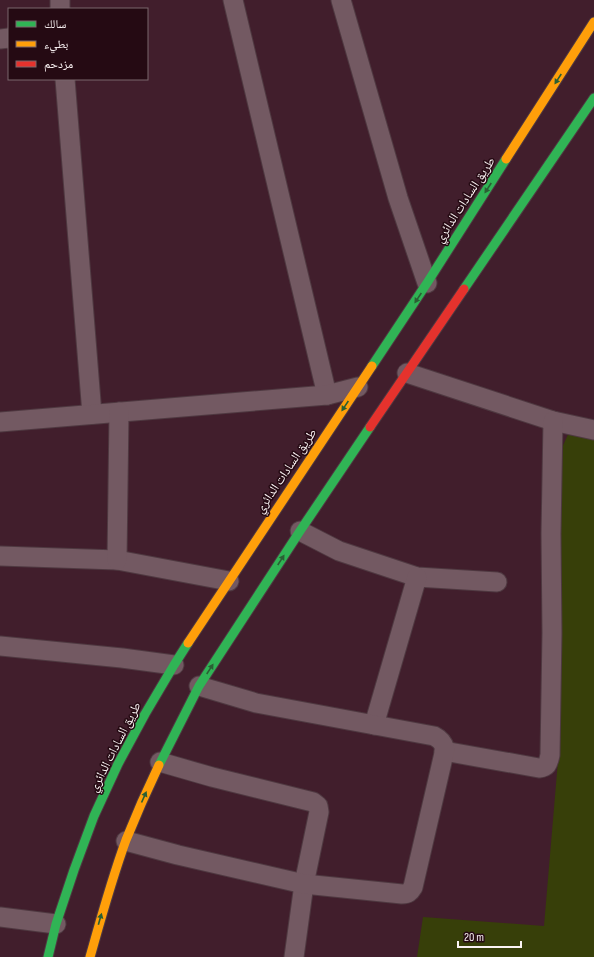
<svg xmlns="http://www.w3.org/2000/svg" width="594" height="957" font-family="'Sofia Sans Condensed','Noto Naskh Arabic',sans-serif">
	<rect width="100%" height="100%" fill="#411e2c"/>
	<path fill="#373f09" d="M571,428L594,434V957H417L423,917L544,926L560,737V452Z"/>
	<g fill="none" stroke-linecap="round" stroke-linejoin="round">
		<defs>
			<g id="street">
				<path d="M60,0V9"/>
				<path d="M233,0L327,395"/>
				<path d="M341,0L398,198L427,283"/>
				<path d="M0,39L9,38"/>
				<path d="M65,79L92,414"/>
				<path d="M407,373L553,421L594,430"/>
				<path d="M0,422L327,395L358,387"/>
				<path d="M300,531L339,551L417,577L497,582"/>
				<path d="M0,556L117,560L229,581"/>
				<path d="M117,560L119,412"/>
				<path d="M0,646L122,658L174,665"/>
				<path d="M374,725L417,577"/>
				<path d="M444,751L539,768C548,767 548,763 550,755L552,633L551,534L553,421"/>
				<path d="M160,762L212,777L313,802L318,806L319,812L304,884L294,957"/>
				<path d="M126,841L178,855L304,884L402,894C408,894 410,892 413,887L445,749C443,742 440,739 434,736L256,703L199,686"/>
				<path d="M0,917L56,924"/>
			</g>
			<g id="fast">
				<path d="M464,289L594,98"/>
				<path d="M372,366L427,283L506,159"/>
				<path d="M159,765L199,686L300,531L370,427"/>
				<path d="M48,957L56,924L74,870L94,816L118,764L145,714L174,665L188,643"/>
			</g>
			<g id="slow">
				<path d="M506,159L594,22"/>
				<path d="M188,643L372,366"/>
				<path d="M90,957C101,918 112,878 126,840C136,815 147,790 159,765"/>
			</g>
			<path id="jam" d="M370,427L464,289"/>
		</defs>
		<use href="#street" stroke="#4f3941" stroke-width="21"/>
		<use href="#fast" stroke="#4f3941" stroke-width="11"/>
		<use href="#slow" stroke="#4f3941" stroke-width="11"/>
		<use href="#jam" stroke="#4f3941" stroke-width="11"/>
		<use href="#street" stroke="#735962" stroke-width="19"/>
		<use href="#fast" stroke="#30b455" stroke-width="9"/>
		<use href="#slow" stroke="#ff9f0a" stroke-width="9"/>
		<use href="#jam" stroke="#e5322d" stroke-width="9"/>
	</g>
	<defs><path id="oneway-solid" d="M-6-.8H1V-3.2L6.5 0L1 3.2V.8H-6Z"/></defs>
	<g fill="#2a5f34">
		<use href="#oneway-solid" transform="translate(558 79) rotate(123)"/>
		<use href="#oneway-solid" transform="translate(488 188) rotate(123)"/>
		<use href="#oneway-solid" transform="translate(418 298) rotate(124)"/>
		<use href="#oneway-solid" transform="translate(345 406) rotate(124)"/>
		<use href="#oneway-solid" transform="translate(281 560) rotate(-57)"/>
		<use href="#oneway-solid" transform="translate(210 669) rotate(-57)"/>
		<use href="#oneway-solid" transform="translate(144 797) rotate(-66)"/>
		<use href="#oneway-solid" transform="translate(100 919) rotate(-74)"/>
	</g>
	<g text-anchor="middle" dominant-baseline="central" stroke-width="3" stroke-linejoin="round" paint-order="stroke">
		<g font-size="13" fill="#fbf3f4" stroke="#250a13">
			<text transform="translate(465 200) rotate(-57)">طريق السادات الدائري</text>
			<text transform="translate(286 471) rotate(-56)">طريق السادات الدائري</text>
			<text transform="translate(115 747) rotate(-63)">طريق السادات الدائري</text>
		</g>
	</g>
	<rect x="8" y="8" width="140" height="72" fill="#250a13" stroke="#7b676d"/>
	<rect x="16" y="21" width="20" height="6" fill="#30b455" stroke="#7b676d"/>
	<text x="44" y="28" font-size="12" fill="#fbf3f4">سالك</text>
	<rect x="16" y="41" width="20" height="6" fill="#ff9f0a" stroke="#7b676d"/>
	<text x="44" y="48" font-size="12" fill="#fbf3f4">بطيء</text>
	<rect x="16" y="61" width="20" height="6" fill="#e5322d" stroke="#7b676d"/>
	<text x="44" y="68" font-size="12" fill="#fbf3f4">مزدحم</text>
	<path d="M458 941v6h63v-6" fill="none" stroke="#fbf3f4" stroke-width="2"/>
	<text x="464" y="941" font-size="12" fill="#fbf3f4" stroke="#250a13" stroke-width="3" paint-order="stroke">20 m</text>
</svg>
